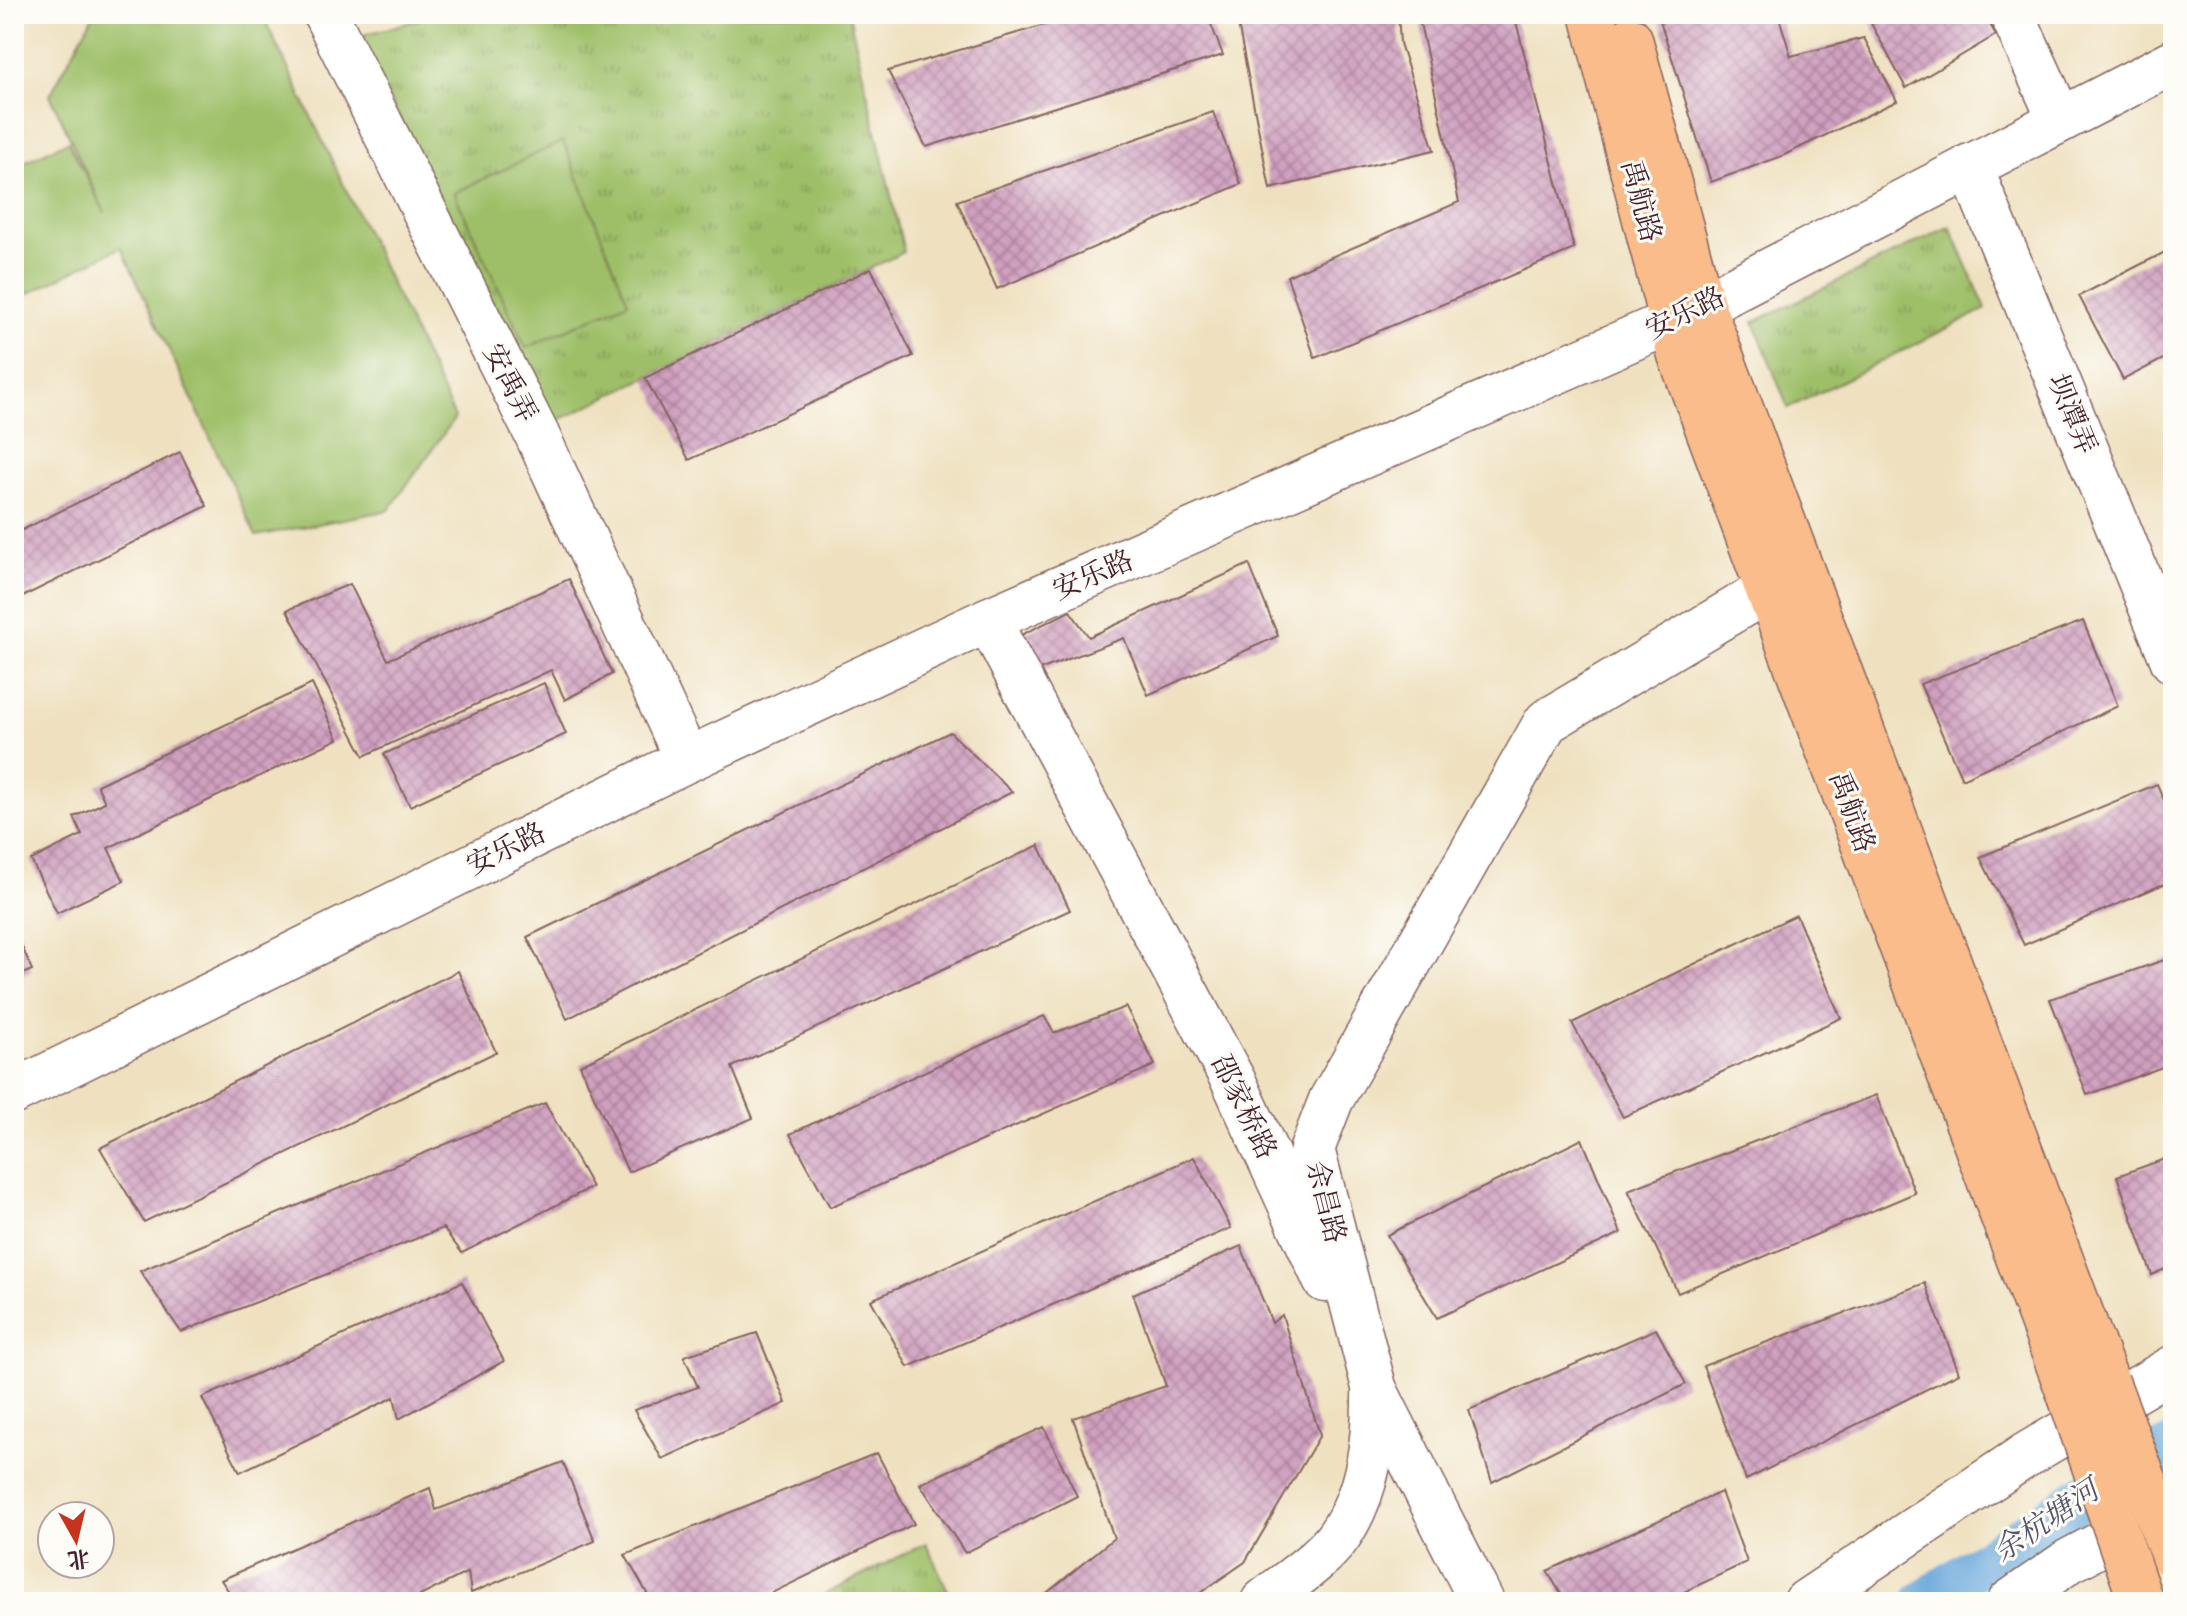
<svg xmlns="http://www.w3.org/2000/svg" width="2187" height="1616" font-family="Cardo,'Noto Serif SC',serif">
	<defs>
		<pattern id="park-tufts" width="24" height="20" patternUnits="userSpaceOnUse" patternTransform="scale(2)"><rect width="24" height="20" fill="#9ebf68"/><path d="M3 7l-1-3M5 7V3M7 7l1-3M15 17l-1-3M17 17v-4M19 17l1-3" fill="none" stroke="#839b56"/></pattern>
		<pattern id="building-cross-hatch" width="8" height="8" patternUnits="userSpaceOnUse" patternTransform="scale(2)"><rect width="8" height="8" fill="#d0a0c0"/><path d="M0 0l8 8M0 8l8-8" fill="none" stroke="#ab829c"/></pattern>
	</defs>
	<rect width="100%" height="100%" fill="#fdfcf7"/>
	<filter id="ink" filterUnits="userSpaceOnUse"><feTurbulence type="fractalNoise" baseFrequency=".0125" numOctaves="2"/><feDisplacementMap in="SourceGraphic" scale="16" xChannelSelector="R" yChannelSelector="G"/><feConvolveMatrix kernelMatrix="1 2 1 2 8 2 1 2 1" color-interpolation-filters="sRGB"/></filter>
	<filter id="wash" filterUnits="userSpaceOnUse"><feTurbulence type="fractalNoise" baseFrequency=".006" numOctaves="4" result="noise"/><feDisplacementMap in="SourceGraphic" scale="32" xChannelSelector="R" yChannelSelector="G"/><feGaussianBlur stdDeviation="1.8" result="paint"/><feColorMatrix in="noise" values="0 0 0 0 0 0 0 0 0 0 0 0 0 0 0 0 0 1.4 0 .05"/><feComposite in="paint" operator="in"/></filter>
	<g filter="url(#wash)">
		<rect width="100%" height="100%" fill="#efe1c0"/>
		<g fill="url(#park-tufts)" stroke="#746f4a" stroke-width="2">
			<path d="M440,14H849L904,252L549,425L359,36Z"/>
			<path d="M1950,226L1986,309L1788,408L1754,322Z"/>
			<path d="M926,1543L953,1602H810Z"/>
		</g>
		<g fill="#9ebf68" stroke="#746f4a" stroke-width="2">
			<path d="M94,14H262L455,418L389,510L256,536L121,247L28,294L14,267V167L68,141L105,213L50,95Z"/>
			<path d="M563,141L628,302L526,348L454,193Z"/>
		</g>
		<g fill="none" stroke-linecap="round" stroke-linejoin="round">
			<path stroke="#6aa9dc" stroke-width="44" d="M1924,1602L2108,1480L2173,1447"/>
		</g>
		<g id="blocks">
			<g fill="url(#building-cross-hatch)">
				<path d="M1082,14H1207L1223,55L926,147L888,71Z"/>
				<path d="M1236,14H1398L1400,43L1434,150L1270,189Z"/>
				<path d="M1418,14H1514L1574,249L1315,358L1287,276L1459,202Z"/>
				<path d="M1658,14H1778L1791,56L1864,38L1897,101L1782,156L1711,182Z"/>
				<path d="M1866,14H1984L1996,35L1906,88Z"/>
				<path d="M1213,112L1241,184L997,289L957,201Z"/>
				<path d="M2173,248V354L2123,380L2079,296Z"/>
				<path d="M871,268L913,356L689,460L645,378Z"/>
				<path d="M180,452L207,506L14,601V534Z"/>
				<path d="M1249,564L1278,636L1148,695L1124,638L1034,672L1015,638L1070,611L1089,637Z"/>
				<path d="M569,579L612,674L565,700L551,670L364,756L287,610L350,584L388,660Z"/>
				<path d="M2083,621L2118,706L1962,779L1920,684Z"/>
				<path d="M544,683L566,734L410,806L384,754Z"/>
				<path d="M312,684L338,739L108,848L124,881L57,913L31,860L82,835L74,817L105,802L97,785Z"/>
				<path d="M950,732L1012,792L567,1019L527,937Z"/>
				<path d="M2157,784L2173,822V880L2024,945L1980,857Z"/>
				<path d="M1039,845L1070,910L732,1067L753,1118L628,1172L580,1065Z"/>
				<path d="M1796,915L1841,1018L1623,1117L1572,1023Z"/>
				<path d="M14,928L32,970L14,978Z"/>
				<path d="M2173,957V1063L2087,1095L2050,999Z"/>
				<path d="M458,971L496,1052L144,1222L100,1148Z"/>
				<path d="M1126,1007L1155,1065L830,1207L790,1134L1044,1016L1054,1033Z"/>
				<path d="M1876,1095L1915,1193L1678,1293L1628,1190Z"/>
				<path d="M545,1103L592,1187L462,1253L443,1228L181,1332L140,1271Z"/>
				<path d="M1582,1139L1621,1233L1437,1318L1387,1235Z"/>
				<path d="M2173,1156V1265L2152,1275L2117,1176Z"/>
				<path d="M1194,1157L1231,1228L908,1367L871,1300Z"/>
				<path d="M1241,1246L1272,1323L1282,1315L1320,1435L1245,1562L1187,1602H1036L1114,1538L1073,1418L1166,1386L1133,1294Z"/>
				<path d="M462,1282L504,1361L399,1419L394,1397L240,1472L202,1398Z"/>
				<path d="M1925,1283L1959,1373L1746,1480L1703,1366Z"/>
				<path d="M1656,1329L1686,1384L1492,1482L1469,1410Z"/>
				<path d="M757,1333L786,1403L662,1459L634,1410L698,1387L684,1356Z"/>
				<path d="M1044,1427L1077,1496L965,1553L920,1484Z"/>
				<path d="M877,1453L914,1524L753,1602H652L625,1555Z"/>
				<path d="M563,1462L595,1541L471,1593L468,1572L408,1602H236L221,1580L430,1488L436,1510Z"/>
				<path d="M1721,1492L1747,1562L1663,1602H1566L1547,1571Z"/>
			</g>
		</g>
	</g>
	<g filter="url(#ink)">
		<use href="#blocks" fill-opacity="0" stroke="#84635f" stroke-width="2"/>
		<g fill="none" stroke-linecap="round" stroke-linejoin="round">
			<defs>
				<g id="minor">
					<path d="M331,14L326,15L537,435L687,760"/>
					<path d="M2012,14L2060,120"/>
					<path d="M1970,166L2173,661"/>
					<path d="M988,620L1235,1084L1325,1280"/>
					<path d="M14,1092L687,760L988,620L1672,321L2173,62"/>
					<path d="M1375,1390L1482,1602"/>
					<path d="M1263,1602C1285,1584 1323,1559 1338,1537C1369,1493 1375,1439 1374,1387L1312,1149L1331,1100L1546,722L1769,589"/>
					<path d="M1806,1602L2026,1455L2173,1368"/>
					<path d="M2010,1602L2069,1561L2150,1518"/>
				</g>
				<g id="major">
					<path d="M1592,14L1680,355L2070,1396"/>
					<path d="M1630,39L1702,305L2107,1382"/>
				</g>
			</defs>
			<use href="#minor" stroke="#84635f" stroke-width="47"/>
			<use href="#major" stroke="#84635f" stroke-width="47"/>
			<use href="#minor" stroke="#fff" stroke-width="44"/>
			<use href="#major" stroke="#f9bc8a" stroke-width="44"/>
			<defs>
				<g id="major-bridge">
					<path d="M2107,1382L2173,1556"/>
					<path d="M2070,1396L2141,1602"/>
				</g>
			</defs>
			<use href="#major-bridge" stroke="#84635f" stroke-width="47" stroke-linecap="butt"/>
			<use href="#major-bridge" stroke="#f9bc8a" stroke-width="44"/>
		</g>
	</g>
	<g text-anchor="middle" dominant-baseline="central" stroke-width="6" stroke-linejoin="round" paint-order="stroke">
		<g font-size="28" fill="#4a1f2b" stroke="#fdfcf7">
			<text transform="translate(1641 201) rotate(75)">禹航路</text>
			<text transform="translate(1685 313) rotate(-26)">安乐路</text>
			<text transform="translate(510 383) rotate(63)">安禹弄</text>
			<text transform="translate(2072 414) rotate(68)">坝潭弄</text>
			<text transform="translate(1093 575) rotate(-23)">安乐路</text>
			<text transform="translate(1852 812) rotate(70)">禹航路</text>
			<text transform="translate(506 849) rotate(-26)">安乐路</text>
			<text transform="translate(1244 1107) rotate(64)">邵家桥路</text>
			<text transform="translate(1326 1202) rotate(76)">余昌路</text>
		</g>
		<g font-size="30" font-style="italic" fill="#575672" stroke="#fdfcf7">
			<text transform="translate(2046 1521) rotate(-34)">余杭塘河</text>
		</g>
	</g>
	<rect width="2187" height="1616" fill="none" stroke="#fdfcf7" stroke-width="48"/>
	<g transform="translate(76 1540) rotate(172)"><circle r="38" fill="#fdfcf7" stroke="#b5a4a5" stroke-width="2"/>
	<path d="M0-6L14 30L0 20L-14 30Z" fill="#c8321e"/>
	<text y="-12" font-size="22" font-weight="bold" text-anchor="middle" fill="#4a1f2b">北</text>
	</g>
</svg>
